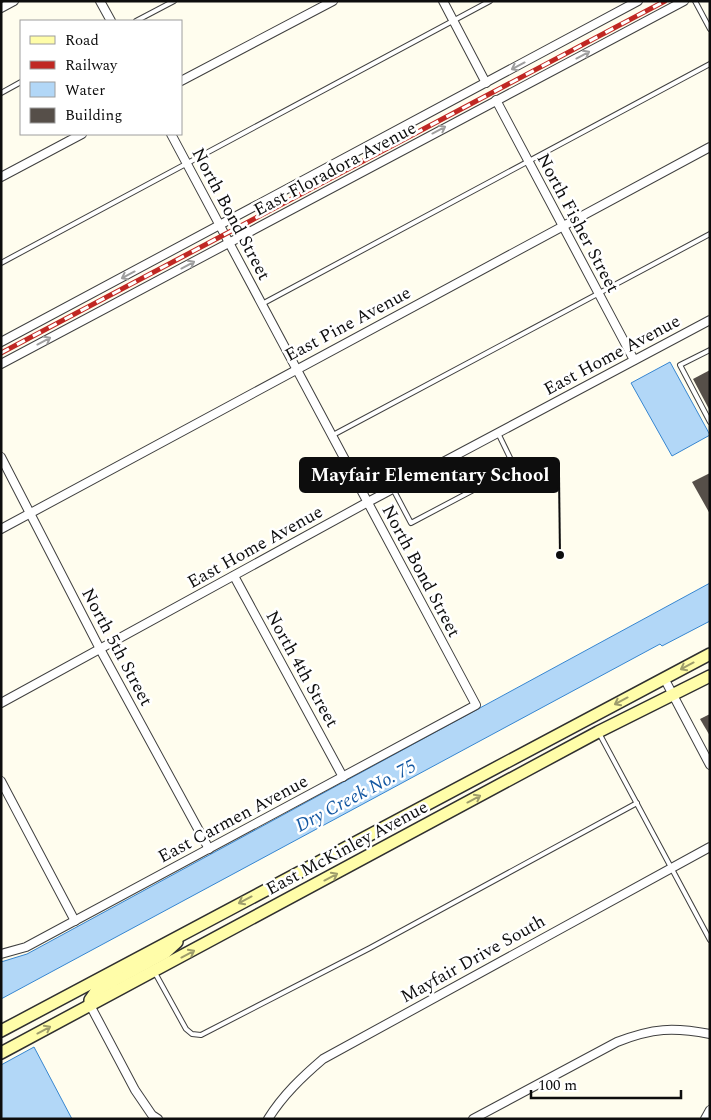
<svg xmlns="http://www.w3.org/2000/svg" width="711" height="1120" font-family="Spectral,serif">
	<rect width="100%" height="100%" fill="#fffdee"/>
	<g fill="#b2d7f7" stroke="#3786d0">
		<path d="M670,362L710,435L672,456L631,383Z"/>
		<path d="M710,583V621L662,646L660,644L1,999V962L27,954Z"/>
		<path d="M34,1047L72,1119H1V1065Z"/>
	</g>
	<g fill="#564f49">
		<path d="M710,370V411L693,379Z"/>
		<path d="M710,473V514L692,482Z"/>
		<path d="M710,714V736L700,719Z"/>
	</g>
	<g fill="none" stroke-linecap="round" stroke-linejoin="round">
		<defs>
			<g id="lane">
				<path d="M695,1L710,29"/>
				<path d="M136,21L174,1"/>
				<path d="M1,93L21,82"/>
				<path d="M1,263L490,1"/>
				<path d="M262,304L710,64"/>
				<path d="M710,350L680,365L710,422"/>
				<path d="M333,435L710,234"/>
				<path d="M393,489L411,523L515,468L498,433"/>
				<path d="M599,733L710,940"/>
				<path d="M154,971L186,1029L192,1034L201,1035L370,948L637,803"/>
			</g>
			<g id="street">
				<path d="M100,1L111,21"/>
				<path d="M443,1L486,83"/>
				<path d="M1,8L14,1"/>
				<path d="M181,81L333,1"/>
				<path d="M496,100L634,360"/>
				<path d="M1,177L82,134"/>
				<path d="M1,342L638,1"/>
				<path d="M1,364L684,1"/>
				<path d="M1,457L100,649L209,849"/>
				<path d="M1,529L710,147"/>
				<path d="M234,576L343,777"/>
				<path d="M664,678L710,765"/>
				<path d="M1,703L368,502L710,320"/>
				<path d="M1,781L75,921"/>
				<path d="M1,954L26,947L476,705L171,134"/>
				<path d="M90,1005L135,1090L152,1115L158,1119"/>
				<path d="M268,1119C283,1095 302,1077 323,1059L710,847"/>
				<path d="M473,1119L617,1042C653,1028 673,1027 710,1034"/>
				<path d="M705,1119L710,1110"/>
			</g>
			<g id="secondary">
				<path d="M90,1005V1000L97,990L165,953L177,942"/>
				<path d="M1,1031L710,654"/>
				<path d="M1,1053L598,732L710,676"/>
			</g>
		</defs>
		<use href="#lane" stroke="#404040" stroke-width="6"/>
		<use href="#street" stroke="#404040" stroke-width="10"/>
		<use href="#secondary" stroke="#2f2f2f" stroke-width="14"/>
		<use href="#lane" stroke="#fff" stroke-width="4"/>
		<use href="#street" stroke="#fff" stroke-width="8"/>
		<use href="#secondary" stroke="#fffda9" stroke-width="11"/>
		<defs>
			<path id="rail" d="M1,353L665,1"/>
		</defs>
		<use href="#rail" stroke="#c02823" stroke-width="5"/>
		<use href="#rail" stroke="#fff" stroke-width="3" stroke-dasharray="9" stroke-linecap="butt"/>
	</g>
	<defs><path id="oneway-shaft" d="M-6 0H5M1.5-3L5.5 0L1.5 3" fill="none" stroke-width="1.6" stroke-linecap="round" stroke-linejoin="round" transform="scale(1.25)"/></defs>
	<g stroke="#9e9e9e">
		<use href="#oneway-shaft" transform="translate(583 55) rotate(-28)"/>
		<use href="#oneway-shaft" transform="translate(518 66) rotate(152)"/>
		<use href="#oneway-shaft" transform="translate(439 130) rotate(-28)"/>
		<use href="#oneway-shaft" transform="translate(188 265) rotate(-28)"/>
		<use href="#oneway-shaft" transform="translate(128 275) rotate(152)"/>
		<use href="#oneway-shaft" transform="translate(44 341) rotate(-28)"/>
	</g>
	<g stroke="#9e9d6b">
		<use href="#oneway-shaft" transform="translate(687 666) rotate(152)"/>
		<use href="#oneway-shaft" transform="translate(621 701) rotate(152)"/>
		<use href="#oneway-shaft" transform="translate(474 799) rotate(-28)"/>
		<use href="#oneway-shaft" transform="translate(331 877) rotate(-28)"/>
		<use href="#oneway-shaft" transform="translate(245 900) rotate(152)"/>
		<use href="#oneway-shaft" transform="translate(188 954) rotate(-28)"/>
		<use href="#oneway-shaft" transform="translate(44 1030) rotate(-28)"/>
	</g>
	<g text-anchor="middle" dominant-baseline="central" stroke-width="5" stroke-linejoin="round" paint-order="stroke">
		<g font-size="18" fill="#0d0d0d" stroke="#fff">
			<text transform="translate(335 169) rotate(-28)">East Floradora Avenue</text>
			<text transform="translate(231 214) rotate(62)">North Bond Street</text>
			<text transform="translate(578 223) rotate(62)">North Fisher Street</text>
			<text transform="translate(348 324) rotate(-28)">East Pine Avenue</text>
			<text transform="translate(612 355) rotate(-28)">East Home Avenue</text>
			<text transform="translate(255 547) rotate(-29)">East Home Avenue</text>
			<text transform="translate(421 571) rotate(62)">North Bond Street</text>
			<text transform="translate(117 647) rotate(62)">North 5th Street</text>
			<text transform="translate(302 669) rotate(61)">North 4th Street</text>
			<text transform="translate(233 819) rotate(-28)">East Carmen Avenue</text>
			<text transform="translate(347 848) rotate(-28)">East McKinley Avenue</text>
			<text transform="translate(473 959) rotate(-29)">Mayfair Drive South</text>
		</g>
		<g font-size="19" font-style="italic" fill="#1458a2" stroke="#fff">
			<text transform="translate(356 796) rotate(-28)">Dry Creek No. 75</text>
		</g>
	</g>
	<path fill="none" stroke="#0d0d0d" stroke-width="2" d="M560 555L559 475"/>
	<circle fill="#0d0d0d" stroke="#fff" stroke-width="2" cx="560" cy="555" r="5"/>
	<rect fill="#0d0d0d" stroke="#0d0d0d" stroke-width="2" x="300" y="458" width="259" height="34" rx="5"/>
	<g font-size="19" text-anchor="middle" font-weight="bold" fill="#fff">
		<text x="430" y="481">Mayfair Elementary School</text>
	</g>
	<rect width="711" height="1120" fill="none" stroke="#0d0d0d" stroke-width="5"/>
	<rect x="20" y="20" width="162" height="115" fill="#ffffff" stroke="#9e9e9e"/>
	<rect x="30" y="36" width="25" height="8" fill="#fffda9" stroke="#9e9e9e"/>
	<text x="65" y="45" font-size="15" fill="#0d0d0d">Road</text>
	<rect x="30" y="61" width="25" height="8" fill="#c02823" stroke="#9e9e9e"/>
	<text x="65" y="70" font-size="15" fill="#0d0d0d">Railway</text>
	<rect x="30" y="82" width="25" height="15" fill="#b2d7f7" stroke="#9e9e9e"/>
	<text x="65" y="95" font-size="15" fill="#0d0d0d">Water</text>
	<rect x="30" y="108" width="25" height="15" fill="#564f49" stroke="#9e9e9e"/>
	<text x="65" y="120" font-size="15" fill="#0d0d0d">Building</text>
	<path d="M531 1090v8h150v-8" fill="none" stroke="#0d0d0d" stroke-width="2.5"/>
	<text x="538" y="1090" font-size="15" fill="#0d0d0d" stroke="#ffffff" stroke-width="4" paint-order="stroke">100 m</text>
</svg>
